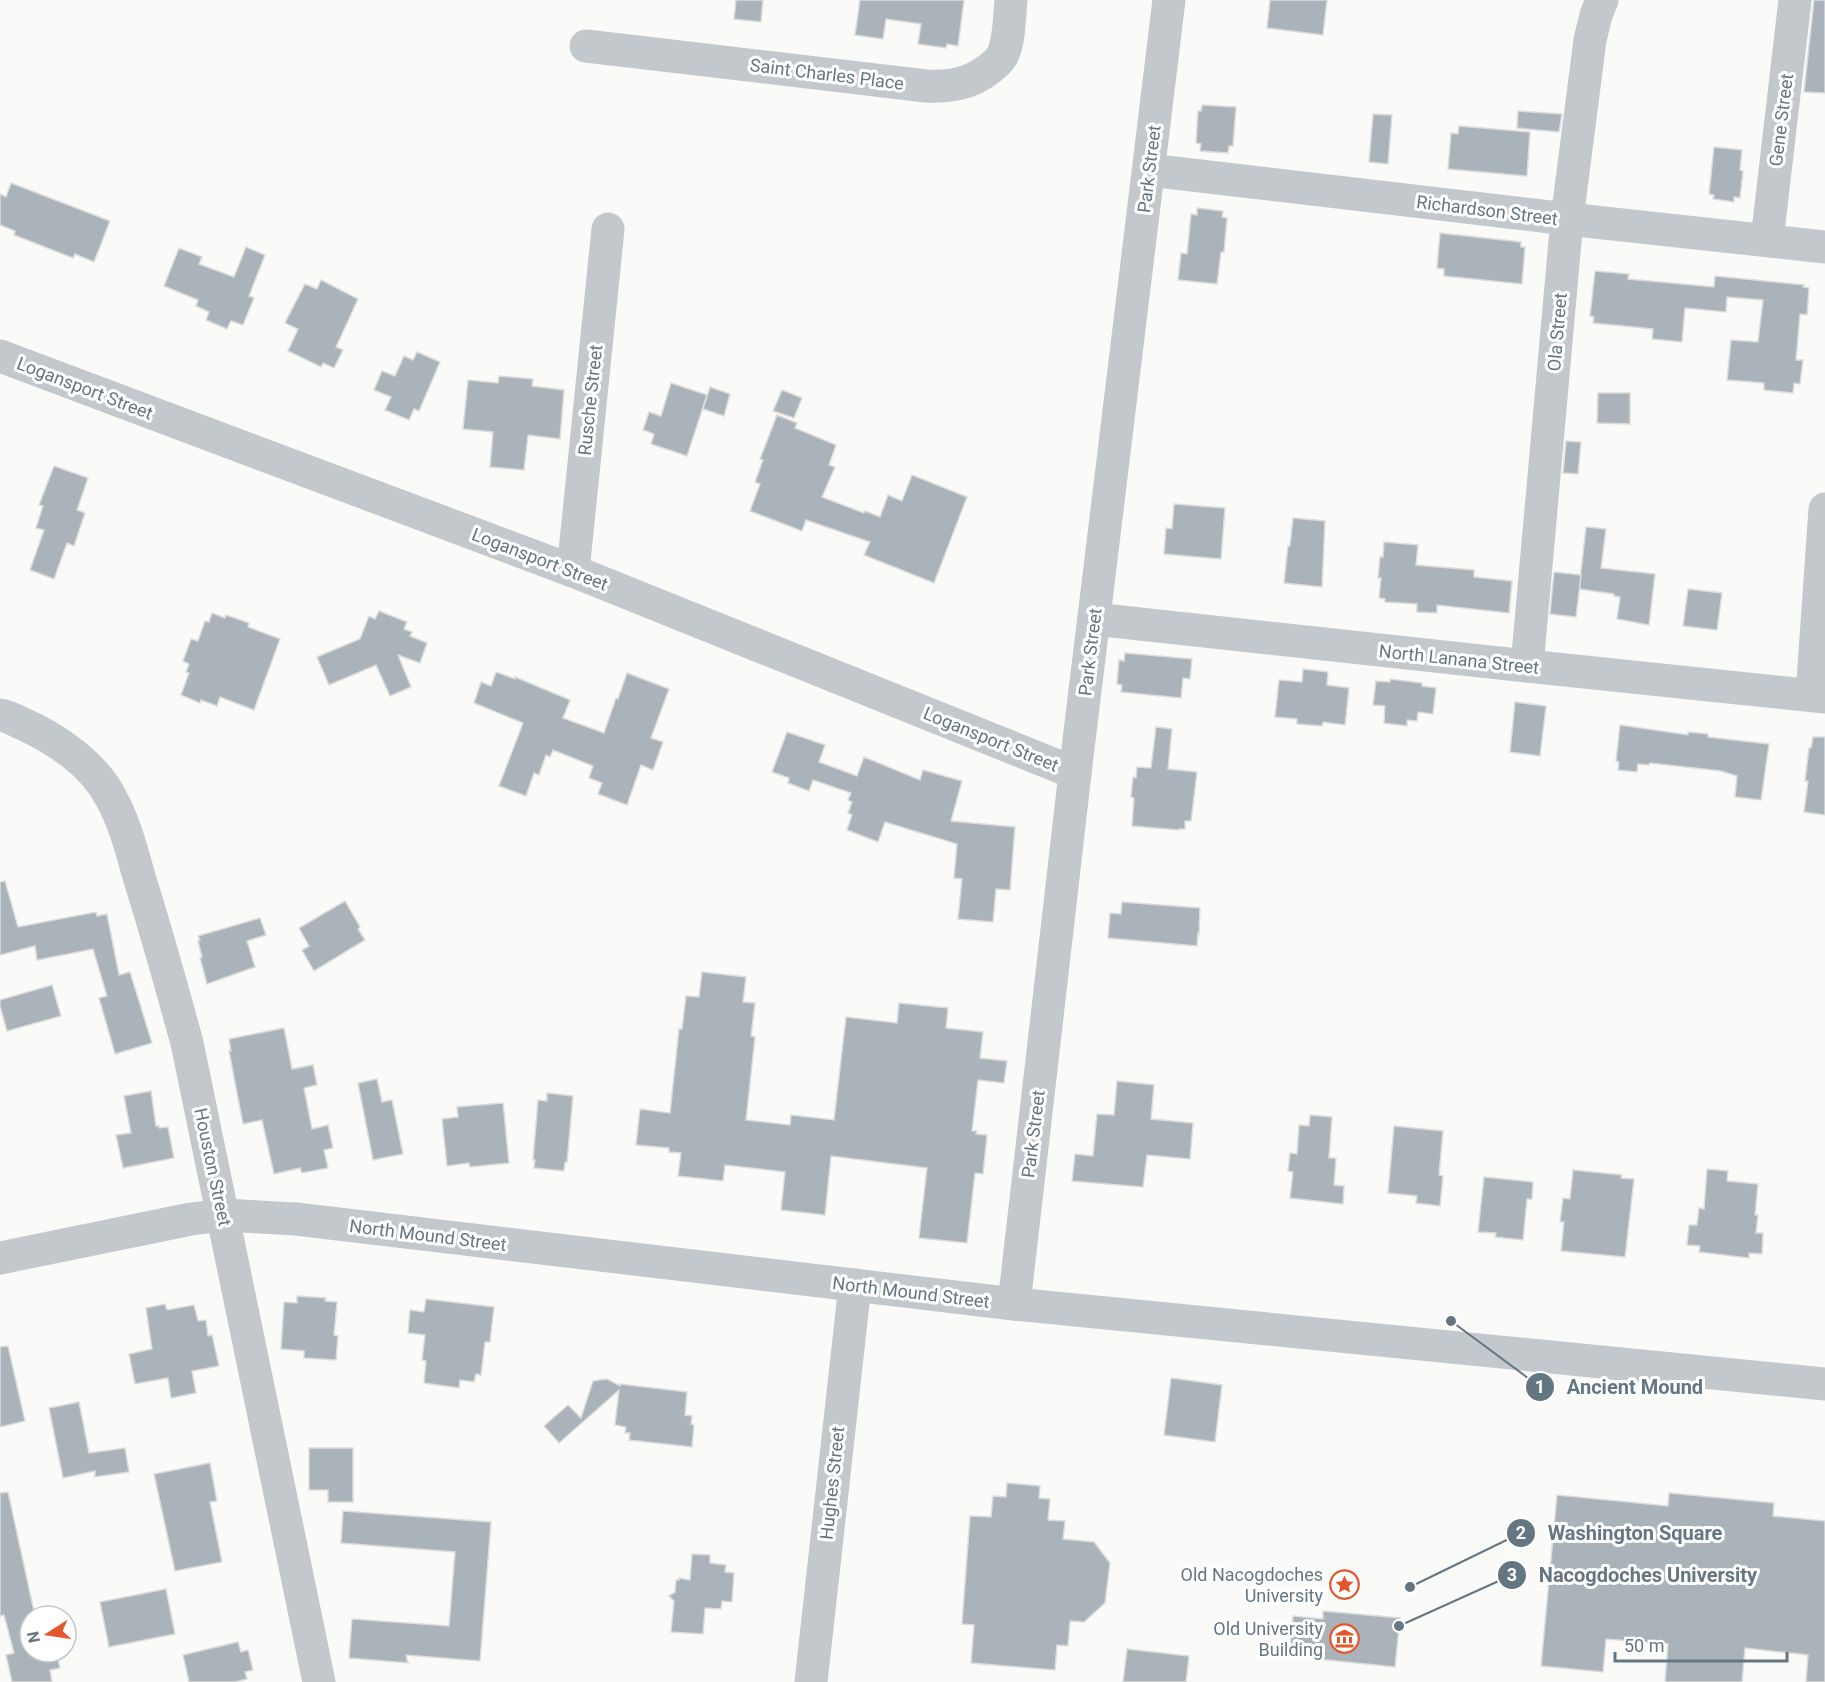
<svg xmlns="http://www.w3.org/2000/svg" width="1825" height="1682" font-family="Roboto,sans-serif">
	<rect width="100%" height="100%" fill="#fafaf8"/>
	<g fill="#aab3b9" stroke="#dcdcda" stroke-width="1.5">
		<path d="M736,0H763L761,22L734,19Z"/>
		<path d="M860,0H964L958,46L947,44L946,48L918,44L921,24L886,19L883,39L855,35Z"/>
		<path d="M1270,0H1327L1323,35L1267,28Z"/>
		<path d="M1814,0H1825V93L1804,92Z"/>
		<path d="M1202,105L1236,107L1233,146H1229L1228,153L1200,151L1201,144L1196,143L1198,111H1201Z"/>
		<path d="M1518,111L1562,114L1559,132L1517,128Z"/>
		<path d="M1373,114L1392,115L1388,164L1369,162Z"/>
		<path d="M1459,126L1530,132L1527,176L1448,169L1451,133L1458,134Z"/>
		<path d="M1714,147L1742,150L1740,170L1743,171L1740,198L1734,197V202L1713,199L1714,195L1709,194Z"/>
		<path d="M11,183L110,221L94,262L75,254L73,258L14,235L15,231L0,225V194L6,197Z"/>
		<path d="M1197,208L1223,211L1222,217L1227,218L1224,252H1221L1217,284L1178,280L1181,253L1187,254L1191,214L1197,215Z"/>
		<path d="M1440,233L1521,242V247H1525L1522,284L1444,276V269L1437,268Z"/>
		<path d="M246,247L265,255L249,296L254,298L243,325L231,321L227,329L206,320L209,312L196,306L198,300L164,286L179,248L202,257L199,264L234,277Z"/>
		<path d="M1595,271L1629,274L1628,279L1714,287L1715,276L1804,285L1803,287L1809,288L1807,315L1800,314L1796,360H1803L1800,384L1794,383L1793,393L1764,390V383L1727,380L1731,340L1758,342L1763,300L1727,297L1726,312L1685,308L1682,342L1652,339L1653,329L1593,323L1594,317L1590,316Z"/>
		<path d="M321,280L358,299L336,347L343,350L334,368L323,363L321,367L288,351L298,329L285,323L305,284L317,289Z"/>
		<path d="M417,352L440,362L419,411L414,409L409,420L385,410L391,397L374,390L382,371L395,376L404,356L413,360Z"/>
		<path d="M499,376L533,379L532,386L564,390L560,439L528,435L524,470L490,467L493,432L463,429L468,380L498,383Z"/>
		<path d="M671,383L707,395L687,456L651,444L654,434L643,430L649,412L661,416Z"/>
		<path d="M710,387L730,394L724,416L703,409Z"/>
		<path d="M782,390L802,398L794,418L773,411Z"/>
		<path d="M1598,393H1630V424L1597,423Z"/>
		<path d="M777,415L797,423L795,428L836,445L829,465L835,467L822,497L864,513L865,511L880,517L888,495L902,501L912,475L967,497L934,583L864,555L870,542L806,520L802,531L750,511L760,484L755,482L763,460L760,459Z"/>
		<path d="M1566,441L1581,442L1578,474L1563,473Z"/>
		<path d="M54,466L88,478L77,510L85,513L74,546L67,543L54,579L30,570L44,530L36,528L43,506L39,505Z"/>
		<path d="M1174,504L1225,508L1221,559L1164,554L1166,528L1172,529Z"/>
		<path d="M1293,518L1325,521L1322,587L1284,583L1288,546H1290Z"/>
		<path d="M1586,527L1606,529L1601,568L1655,574L1649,625L1617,619L1620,597L1614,596V594L1579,589Z"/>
		<path d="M1384,542L1418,545L1416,565L1474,570V577L1512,581L1509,613L1437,605V613L1417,612V604L1385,602V599L1379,598L1381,578H1378L1380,557H1383Z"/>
		<path d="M1554,572L1581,575L1576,617L1550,614Z"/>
		<path d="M1688,589L1722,593L1717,630L1683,626Z"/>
		<path d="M379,611L407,622L404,629L412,632L410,636L427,643L420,663L398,655L411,687L390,696L376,665L329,685L317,657L360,639L369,616L375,619Z"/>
		<path d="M212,613L225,618L226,615L249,623L248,627L280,639L254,710L220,697L217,706L201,700L200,703L181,695L189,673L186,672L189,664L183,661L191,639L198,641L205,621L209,622Z"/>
		<path d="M1125,653L1192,659L1190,679L1183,678L1181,698L1121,692L1122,685L1117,684L1119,660L1124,661Z"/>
		<path d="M1303,669L1328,672L1327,685L1349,688L1345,725L1323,722L1322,726L1297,724V719L1275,717L1279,680L1302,682Z"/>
		<path d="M496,672L515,679V677L570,700L563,718L604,733L616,698L618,699L627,673L669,689L651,738L663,742L653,770L641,765L627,805L598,794L602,783L589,778L593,766L553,750L550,757L546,755L539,775L534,773L526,796L499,786L523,723L474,703L481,682L491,686Z"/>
		<path d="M1390,679L1422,683V686L1436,688L1433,714L1418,712L1417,721L1407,720V726L1384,723L1385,706L1373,705L1376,681L1390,682Z"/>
		<path d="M1515,702L1546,706L1540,756L1510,752Z"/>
		<path d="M1620,725L1688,735V732L1708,734V737L1769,744L1761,800L1735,797L1737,776L1721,771L1650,763L1649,765L1638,764L1637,772L1618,770L1619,762L1616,761Z"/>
		<path d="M1156,727L1172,729L1168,769L1197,772L1191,821H1185V829H1179V830L1132,826L1134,798L1131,797L1133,777L1136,778L1137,767L1151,768Z"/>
		<path d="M787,732L825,745L819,762L857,776L864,757L920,780L923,770L962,781L951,821L1015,827L1010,890L996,889L993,922L958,919L962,879L954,878L957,844L885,822L878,842L847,830L852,815L848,813L852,802L848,800L851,793L813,780L809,791L788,783L789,778L772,772Z"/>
		<path d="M1813,737H1825V815L1804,812L1808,781H1805L1809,748H1811Z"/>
		<path d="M5,881L18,927L96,912L97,916L107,914L119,975L130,972L152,1043L115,1054L99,998L107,996L93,949L37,960L35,946L0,955V882Z"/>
		<path d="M345,901L360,927L358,929L365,940L314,971L302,950L309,946L299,928Z"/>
		<path d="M1122,902L1200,908L1199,934L1198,933L1197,946L1108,938L1110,913L1121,914Z"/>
		<path d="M260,918L266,935L247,941L255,967L207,984L200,958L202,957L198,941L200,940L198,936Z"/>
		<path d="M702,972L746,977L743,1002L755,1003L751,1036L755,1037L746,1120L790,1125L791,1115L834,1120L846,1017L897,1023L899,1003L948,1008L946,1028L983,1032L980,1058L1007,1061L1004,1083L978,1080L972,1131H977L976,1134L987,1135L983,1174L975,1173L967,1243L919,1238L927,1168L831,1156L825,1215L781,1210L785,1172L725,1165L723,1181L678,1176L681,1153L669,1152V1148L636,1145L640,1109L670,1113L679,1029H682L686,996L699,997Z"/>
		<path d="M52,985L61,1016L7,1031L0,1006V1000Z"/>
		<path d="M284,1028L292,1069L313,1065L317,1085L304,1088L312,1129L328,1125L333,1148L324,1150L328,1168L302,1173L300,1168L274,1174L262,1120L243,1124L229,1051H231L229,1039Z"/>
		<path d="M377,1079L382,1102L392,1100L403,1154L373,1160L358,1083Z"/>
		<path d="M1117,1081L1154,1085L1151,1119L1193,1123L1190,1159L1147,1155L1143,1187L1072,1181L1075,1154L1093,1156L1097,1114L1114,1115Z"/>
		<path d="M151,1091L156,1126H159V1128L168,1127L174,1158L123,1168L116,1135L131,1133L124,1096Z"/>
		<path d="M547,1093L573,1096L567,1162H565L564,1171L534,1168L535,1160H533L538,1100L547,1101Z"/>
		<path d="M503,1103L509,1163L470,1167L469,1163L447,1166L442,1119L458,1117L457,1107Z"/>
		<path d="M1310,1115L1332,1117L1329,1158H1336L1334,1185L1344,1186L1343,1204L1290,1198L1293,1172L1288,1171L1290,1153L1297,1154L1299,1125L1309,1126Z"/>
		<path d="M1394,1126L1443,1131L1439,1175L1443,1176L1440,1206L1416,1203L1417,1196L1388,1193Z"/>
		<path d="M1707,1169L1728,1171L1727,1181L1758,1184L1755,1215H1758L1756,1233H1763L1762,1254L1749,1253V1258L1699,1252L1700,1246L1687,1245L1689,1225H1697L1699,1208L1704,1209Z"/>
		<path d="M1573,1170L1622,1175L1621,1178L1634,1179L1625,1257L1561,1251L1564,1222H1560L1563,1198L1570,1199Z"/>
		<path d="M1484,1177L1533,1182L1532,1199H1527L1523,1240L1495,1237L1496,1233L1478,1232Z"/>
		<path d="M297,1296L326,1298L325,1301L337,1302L334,1335L338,1336L336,1360L304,1358V1351L281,1349L284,1302L297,1303Z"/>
		<path d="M426,1299L494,1307L490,1342H485L481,1375L476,1374L474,1382L460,1380L459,1388L424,1383L426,1361L422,1360L425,1335L408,1333L410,1310L424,1312Z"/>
		<path d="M165,1304L167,1310L194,1305L198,1321L206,1320L208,1336L212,1335L219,1366L192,1371L196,1393L171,1398L168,1378L135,1384L129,1354L152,1349L146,1308Z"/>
		<path d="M8,1346L25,1421L0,1427V1347Z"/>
		<path d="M1171,1378L1222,1385L1215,1442L1164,1435Z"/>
		<path d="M607,1379L620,1386V1384L687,1392L685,1415L692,1416L691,1424L694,1425L692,1447L629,1440L630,1433H625L626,1427L615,1425L619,1390L559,1443L544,1426L568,1405L581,1418L593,1381Z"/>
		<path d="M79,1402L89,1453L125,1448L129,1472L95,1477V1471L63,1478L49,1408Z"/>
		<path d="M309,1448H353V1502H328V1490H309Z"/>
		<path d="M210,1463L217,1501L210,1502L222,1562L175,1571L154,1474Z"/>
		<path d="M1007,1483L1040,1486L1039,1498L1050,1499L1048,1520L1065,1521L1063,1539L1094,1542L1110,1563L1105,1603L1084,1622L1070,1621L1068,1646L1057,1645L1055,1670L971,1663L974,1625L962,1624L970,1516L991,1517L993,1496L1006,1497Z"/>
		<path d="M8,1492L35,1616H30V1652H56L60,1668L50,1670L52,1682H12L6,1655L14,1653L4,1615L0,1616V1493Z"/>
		<path d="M1669,1493L1774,1503L1773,1516L1825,1521V1682H1806L1808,1655L1745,1648L1742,1682H1665L1668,1644L1606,1639L1603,1672L1541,1666L1557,1495L1668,1506Z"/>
		<path d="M343,1511L491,1522L480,1661L406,1655L408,1663L349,1658L352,1619L449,1626L455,1552L341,1543Z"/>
		<path d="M692,1554L710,1555V1563L726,1565L725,1572L734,1573L732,1602L722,1601L721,1609L705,1608L703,1634L671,1632L674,1601L669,1596L675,1592L676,1580H679V1578L690,1580Z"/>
		<path d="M166,1589L175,1634L109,1647L100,1602Z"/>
		<path d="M1323,1611L1400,1618L1395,1667L1289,1656L1293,1616L1323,1619Z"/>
		<path d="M238,1642L241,1652L248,1650L253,1670L245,1672L247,1679L235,1682H189L183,1655Z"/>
		<path d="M1127,1649L1189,1656L1186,1682H1123Z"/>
	</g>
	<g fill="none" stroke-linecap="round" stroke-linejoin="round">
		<g stroke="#c3c8cc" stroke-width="33">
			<path d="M586,46L926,86C950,87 970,84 989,69C993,66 999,61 1002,56C1010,40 1009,17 1011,0"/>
			<path d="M1149,170L1567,219L1825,247"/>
			<path d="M1767,240L1795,0"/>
			<path d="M0,356L573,571L1075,773"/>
			<path d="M573,571L608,229"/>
			<path d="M1094,619L1527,666L1825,697"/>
			<path d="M1527,666L1567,219L1590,40L1596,15L1602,0"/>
			<path d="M1812,695L1825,509"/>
			<path d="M0,715C8,716 14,720 21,723C55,738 94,764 111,798C125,823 132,852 140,880C157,934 172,988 187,1043L319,1682"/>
			<path d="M0,1258L191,1219L223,1215L296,1219L1014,1304L1825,1384"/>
			<path d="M1014,1304L1075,773L1169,0"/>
			<path d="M811,1682L855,1285"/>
		</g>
	</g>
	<defs>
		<symbol id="sight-ring" viewBox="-11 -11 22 22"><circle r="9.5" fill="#fff" stroke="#e4572e" stroke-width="1.5"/><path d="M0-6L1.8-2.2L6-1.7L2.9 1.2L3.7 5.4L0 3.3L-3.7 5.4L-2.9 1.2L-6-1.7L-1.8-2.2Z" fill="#e4572e"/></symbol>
		<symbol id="museum-ring" viewBox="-11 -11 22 22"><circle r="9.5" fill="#fff" stroke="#e4572e" stroke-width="1.5"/><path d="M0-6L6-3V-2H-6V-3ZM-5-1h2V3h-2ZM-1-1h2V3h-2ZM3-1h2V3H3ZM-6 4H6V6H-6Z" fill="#e4572e"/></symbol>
	</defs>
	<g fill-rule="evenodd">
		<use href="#sight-ring" x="1328" y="1568" width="33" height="33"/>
		<use href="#museum-ring" x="1328" y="1622" width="33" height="33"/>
	</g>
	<g text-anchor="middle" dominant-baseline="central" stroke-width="6" stroke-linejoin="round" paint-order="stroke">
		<g font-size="18" fill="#657683" stroke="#fff">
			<text transform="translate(827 74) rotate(7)">Saint Charles Place</text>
			<text transform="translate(1781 120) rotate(-83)">Gene Street</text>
			<text transform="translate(1149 169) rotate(-83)">Park Street</text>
			<text transform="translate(1487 210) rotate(7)">Richardson Street</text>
			<text transform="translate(1557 332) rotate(-85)">Ola Street</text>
			<text transform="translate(85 388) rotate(21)">Logansport Street</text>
			<text transform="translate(590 400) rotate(-84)">Rusche Street</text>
			<text transform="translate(540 559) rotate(21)">Logansport Street</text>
			<text transform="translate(1090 652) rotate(-83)">Park Street</text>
			<text transform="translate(1459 659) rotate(6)">North Lanana Street</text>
			<text transform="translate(991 739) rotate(22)">Logansport Street</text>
			<text transform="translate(1033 1134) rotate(-83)">Park Street</text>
			<text transform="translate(213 1167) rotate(78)">Houston Street</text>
			<text transform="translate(428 1235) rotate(7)">North Mound Street</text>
			<text transform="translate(911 1292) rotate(7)">North Mound Street</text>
			<text transform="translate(832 1483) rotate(-84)">Hughes Street</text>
		</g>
		<g font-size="18" fill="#657683" stroke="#fff" text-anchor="end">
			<text x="1323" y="1574">Old Nacogdoches<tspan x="1323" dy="21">University</tspan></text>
			<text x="1323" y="1628">Old University<tspan x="1323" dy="21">Building</tspan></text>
		</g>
	</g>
	<path fill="none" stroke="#657683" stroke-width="2" d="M1451 1321L1540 1387M1410 1587L1521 1533M1399 1626L1512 1575"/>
	<g fill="#657683" stroke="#fff" stroke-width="2">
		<circle cx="1451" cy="1321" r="6"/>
		<circle cx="1410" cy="1587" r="6"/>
		<circle cx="1399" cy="1626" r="6"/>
		<circle cx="1540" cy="1387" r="15"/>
		<circle cx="1521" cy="1533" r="15"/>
		<circle cx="1512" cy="1575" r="15"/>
	</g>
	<g font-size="18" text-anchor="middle" font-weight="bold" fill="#fff">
		<text x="1540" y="1393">1</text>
		<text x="1521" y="1539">2</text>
		<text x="1512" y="1581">3</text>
	</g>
	<g font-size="20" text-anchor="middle" font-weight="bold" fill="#657683" stroke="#fff" stroke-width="6" stroke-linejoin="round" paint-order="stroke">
		<text x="1635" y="1394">Ancient Mound</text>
		<text x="1635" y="1540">Washington Square</text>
		<text x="1648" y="1582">Nacogdoches University</text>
	</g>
	<g transform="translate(48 1634) rotate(258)"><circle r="28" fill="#ffffff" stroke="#c1c8cd" stroke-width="1.5"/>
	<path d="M0-4.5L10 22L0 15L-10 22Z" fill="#e4572e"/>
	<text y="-9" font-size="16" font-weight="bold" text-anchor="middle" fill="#657683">N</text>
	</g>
	<path d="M1615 1652v9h172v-9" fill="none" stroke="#657683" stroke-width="3"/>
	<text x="1624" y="1652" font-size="18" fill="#657683" stroke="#ffffff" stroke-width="4.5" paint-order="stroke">50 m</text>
</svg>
